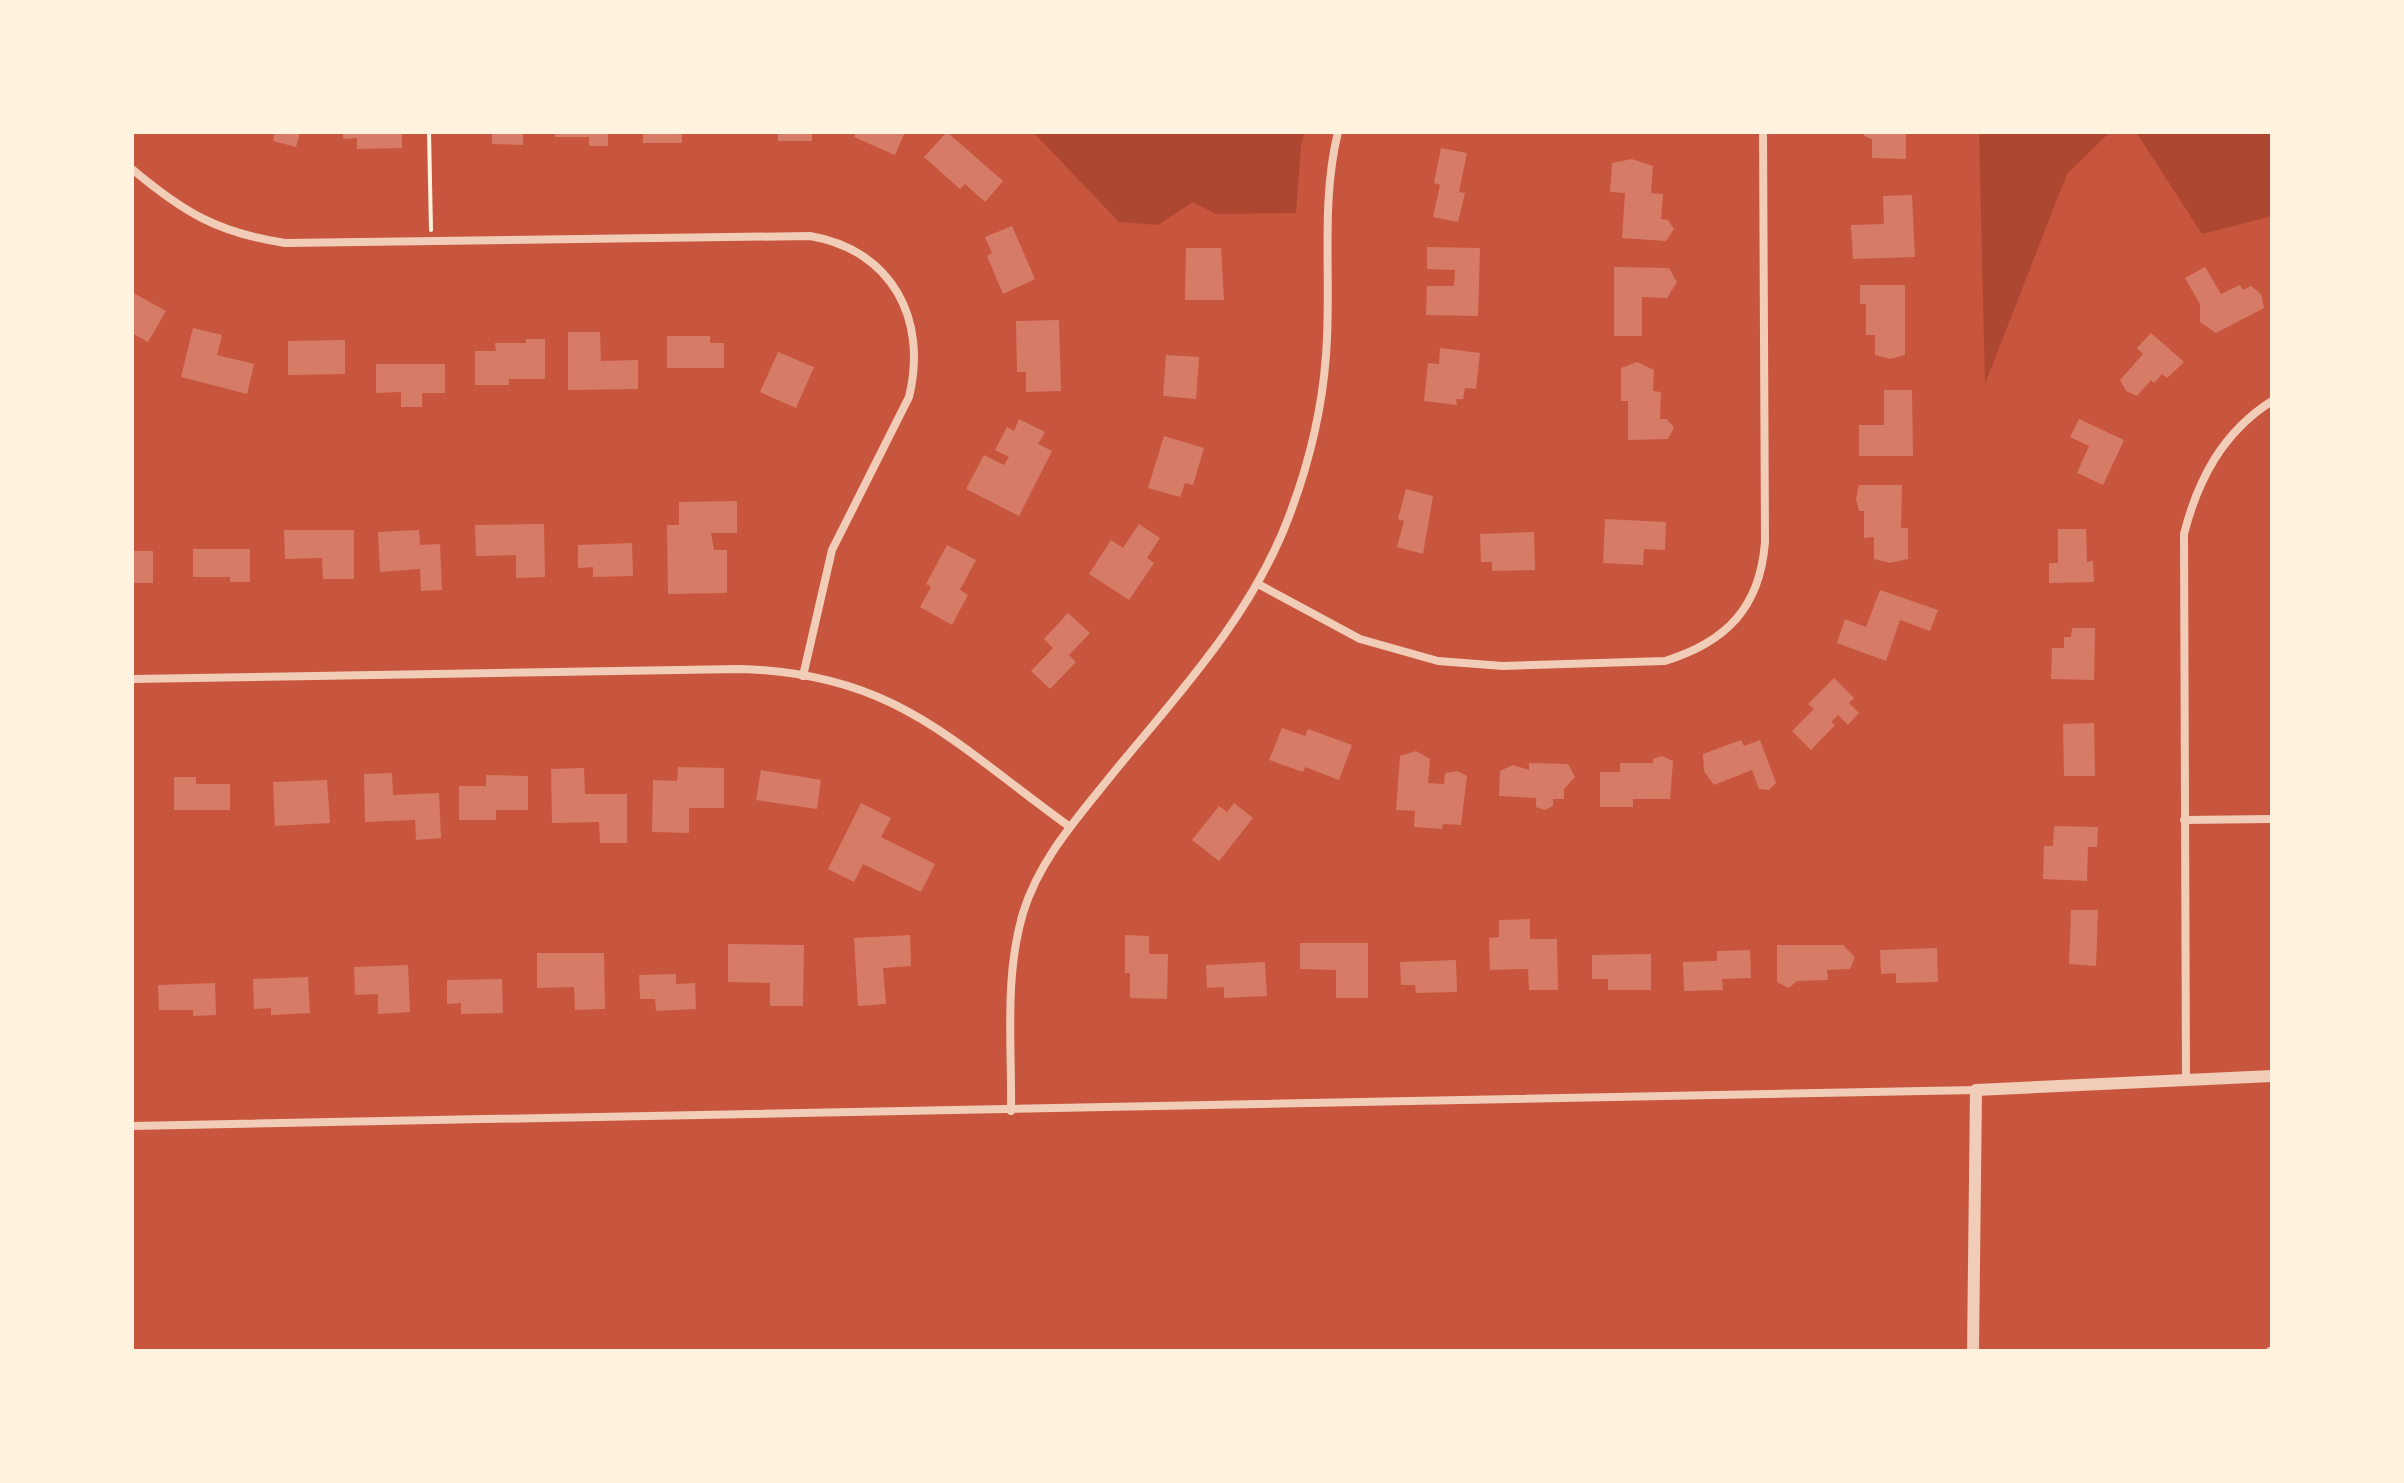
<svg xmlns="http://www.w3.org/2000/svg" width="2404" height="1483" font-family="Roboto,sans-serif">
	<rect width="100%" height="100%" fill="#c8553d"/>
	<g fill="#ae4732">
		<path d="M1033,132H1305L1301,145L1296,213L1216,214L1193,202L1158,225L1119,222Z"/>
		<path d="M1979,132H2110L2067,174L1985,384Z"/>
		<path d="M2136,132H2272V216L2202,234Z"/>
	</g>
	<g fill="#d67c66">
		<path d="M275,132H300L296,147L273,141Z"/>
		<path d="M343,132H402V148L357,149V138L343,139Z"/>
		<path d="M492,132H523V145L492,144Z"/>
		<path d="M555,132H608V146H589V137H555Z"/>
		<rect x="643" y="132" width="39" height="11"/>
		<rect x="778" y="132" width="34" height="9"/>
		<path d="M856,132H905L895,155L854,137Z"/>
		<path d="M947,132L1003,181L985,202L965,184L960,189L924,157Z"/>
		<path d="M1864,132L1906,134V159L1872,158V139L1864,136Z"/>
		<path d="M1441,148L1467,153L1459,192L1465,193L1458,222L1433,217L1440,185L1434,183Z"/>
		<path d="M1632,159L1653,166L1651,193L1663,194L1661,219L1668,220L1674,229L1666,241L1622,238L1625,193L1610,192L1612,163Z"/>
		<path d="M1912,195L1915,257L1853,259L1851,225L1884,224L1883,196Z"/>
		<path d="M1012,226L1035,279L1003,294L987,256L992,253L985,237Z"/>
		<path d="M1427,247L1480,248L1478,316L1426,315L1427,286H1454L1455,270L1427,269Z"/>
		<path d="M1186,248H1221L1224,300H1185Z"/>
		<path d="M1614,267L1669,268L1677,282L1667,298L1642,297V336H1614Z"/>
		<path d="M2205,267L2221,294L2240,285L2243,290L2251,286L2261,294L2264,308L2216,333L2200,322V304L2185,278Z"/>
		<path d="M1860,285H1905V355L1890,359L1875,355V335H1866V304H1860Z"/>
		<path d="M132,292L166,311L148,342L132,333Z"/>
		<path d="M1059,320L1061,391L1026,392V372H1017L1016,321Z"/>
		<path d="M193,328L222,335L217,355L254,364L247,394L181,377Z"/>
		<path d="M568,332H600L601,361L638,360V389L568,390Z"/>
		<path d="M2151,333L2184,362L2167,378L2162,374L2154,383L2151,380L2137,396L2126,391L2120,380L2143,354L2137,348Z"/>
		<path d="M667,336H710V343H724V368H667Z"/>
		<path d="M526,339H545V379H509V385H475V351H496L495,343H526Z"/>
		<path d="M345,340V374L288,375V341Z"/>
		<path d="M1440,348L1480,353L1476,389L1465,388L1463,399H1456L1457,405L1424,401L1428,363L1439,364Z"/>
		<path d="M778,352L814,367L796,408L760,392Z"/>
		<path d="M1166,355L1199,357L1196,399L1163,396Z"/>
		<path d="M1637,362L1654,370L1653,391L1661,392L1660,419H1667L1674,428L1668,439L1628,440V401H1621V368Z"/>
		<path d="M376,364H445V393H422V407H401V392L376,393Z"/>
		<path d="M1884,390H1912L1913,456H1859V425H1884Z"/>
		<path d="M1019,419L1045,432L1038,444L1052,451L1019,516L966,489L984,455L1004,465L1009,457L995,450L1007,427L1014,431Z"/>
		<path d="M2079,419L2124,440L2103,485L2077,473L2089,446L2070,437Z"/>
		<path d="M1164,436L1204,448L1193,485L1185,483L1180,497L1148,488Z"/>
		<path d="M1859,485H1902L1901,528H1908V559L1890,563L1874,559V537L1864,538V511H1859L1856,499Z"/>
		<path d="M1406,489L1433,496L1423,554L1397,547L1404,521L1398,519Z"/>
		<path d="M737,501V533H711L714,550H727V593L668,594L667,525H679V502Z"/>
		<path d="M1605,519L1666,522L1665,550L1644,549L1643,565L1603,563Z"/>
		<path d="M544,524L545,577L516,578V555L476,556L475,525Z"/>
		<path d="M1139,524L1160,538L1147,558L1154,563L1129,600L1089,574L1111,540L1123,548Z"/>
		<path d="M2058,529H2086L2087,562L2093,561L2094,582L2049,583V563H2058Z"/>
		<path d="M284,530H354V579H323L322,558L285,559Z"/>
		<path d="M419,530L420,545L440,544L442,590L421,591L420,569L380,572L378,532Z"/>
		<path d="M1534,532L1535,570L1492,571V562H1481L1480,534Z"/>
		<path d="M632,543L633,576L593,577V567L578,568V545Z"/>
		<path d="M947,545L976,560L960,590L968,595L952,625L920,607L931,587L926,584Z"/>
		<path d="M193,549H250V582H230V577H193Z"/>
		<rect x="132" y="551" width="21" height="32"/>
		<path d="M1880,590L1938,610L1930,631L1900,620L1886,661L1837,643L1845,619L1866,627Z"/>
		<path d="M1068,613L1090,633L1069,655L1076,662L1050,689L1031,671L1053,648L1044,639Z"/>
		<path d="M2072,628H2095L2094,680L2051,679L2052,648H2064V637H2071Z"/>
		<path d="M1834,678L1854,698L1849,703L1859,713L1848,725L1838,715L1831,722L1835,725L1811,750L1792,731L1814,709L1808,704Z"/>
		<path d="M2094,723L2095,776H2064L2063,724Z"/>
		<path d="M1282,728L1305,736L1308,729L1352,745L1339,780L1305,767L1303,772L1269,760Z"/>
		<path d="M1741,740L1744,746L1760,740L1776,783L1769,790L1759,789L1752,770L1714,785L1704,771L1703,754Z"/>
		<path d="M1416,751L1430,759L1428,783L1444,784L1445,773L1457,771L1467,776L1461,825L1443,824L1442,829L1414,827L1415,811L1396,810L1400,756Z"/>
		<path d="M1662,756L1673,761L1670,799H1633V807H1600V772H1620V763H1653V759Z"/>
		<path d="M1529,763L1568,764L1575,777L1564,789V799H1553V806L1545,810L1536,807V798L1499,796L1500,771L1513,765L1529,770Z"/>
		<path d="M678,767L724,768V808H689V833L652,832L653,780L677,781Z"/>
		<path d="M584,768L585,794H627V843H600L599,822L552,823L551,769Z"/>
		<path d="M761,770L821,780L817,809L756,800Z"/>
		<path d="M392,773L393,795L439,793L441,838L416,840L415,820L365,822L364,774Z"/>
		<path d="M486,775L528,776V810H496V820H459V786H486Z"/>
		<path d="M174,777H196V784H230V810H174Z"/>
		<path d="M327,780L330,823L275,826L273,782Z"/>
		<path d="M861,803L891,818L881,837L935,864L921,892L863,864L854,882L828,869Z"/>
		<path d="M1234,803L1253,818L1219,861L1192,840L1219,806L1227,812Z"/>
		<path d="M2054,826L2098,827L2097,847H2088L2087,881L2043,879L2044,846H2053Z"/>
		<path d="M2071,910H2098L2096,966L2069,964Z"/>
		<path d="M1530,919V939H1557L1558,990H1529L1528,969L1490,970L1489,938L1499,937V920Z"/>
		<path d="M910,935L911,966L883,968L886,1004L858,1006L854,938Z"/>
		<path d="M1125,935L1149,936V954H1168L1167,999L1130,998V973H1125Z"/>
		<path d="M1300,943H1368V998H1336V970L1300,969Z"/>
		<path d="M728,944L804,945L803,1006H770V983L728,982Z"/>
		<path d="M1777,945H1843L1855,957L1850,969L1827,970L1828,980L1797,981L1789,988L1777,982Z"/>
		<path d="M1937,948L1938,982L1896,983V973L1881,974L1880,950Z"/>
		<path d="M1750,950L1751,978L1722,979L1723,990L1684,991L1683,962L1717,961V951Z"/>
		<path d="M537,953H604L605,1009L575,1010L574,987L537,988Z"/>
		<path d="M1651,954V990H1608V979H1592V955Z"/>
		<path d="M1456,960L1457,992L1416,993L1415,985H1401L1400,962Z"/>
		<path d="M1265,962L1267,996L1224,998V987L1207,988L1206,965Z"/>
		<path d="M408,965L410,1012L378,1014V994L355,995L354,967Z"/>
		<path d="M676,974V984L695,983L696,1009L656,1011L655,999H640L639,975Z"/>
		<path d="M308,977L310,1013L271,1015V1008L254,1009L253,979Z"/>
		<path d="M502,979L503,1013L461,1014V1003L447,1004V980Z"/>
		<path d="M215,983L216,1015L193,1016V1010H159L158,985Z"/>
	</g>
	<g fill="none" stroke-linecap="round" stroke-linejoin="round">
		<path stroke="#fff3e0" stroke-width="4" d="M429,132L431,230"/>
		<g stroke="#f1ccb7" stroke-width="8">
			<path d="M132,169C183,212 218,233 285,243L810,236C892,250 928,319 909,397L832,550L803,676"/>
			<path d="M1258,584L1360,639L1438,661L1503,666L1665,661C1726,642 1760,608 1765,542L1763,132"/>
			<path d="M132,679L740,669C895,673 953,743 1070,827"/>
			<path d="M2184,820L2272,819"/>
			<path d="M2186,1080L2184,534C2198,479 2223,432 2272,401"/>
			<path d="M1011,1111C1012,1045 1004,977 1023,913C1040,858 1079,816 1114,772C1179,693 1251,616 1288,519C1308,467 1322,411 1326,355C1332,281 1320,205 1338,132"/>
			<path d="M132,1126L1976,1090"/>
			<path d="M2270,1351L2272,1350"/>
		</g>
		<path stroke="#f1ccb7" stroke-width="12" d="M1973,1351L1976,1090L2272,1076"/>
	</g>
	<rect width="2404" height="1483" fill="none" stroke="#fff3e0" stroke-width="268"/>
</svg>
